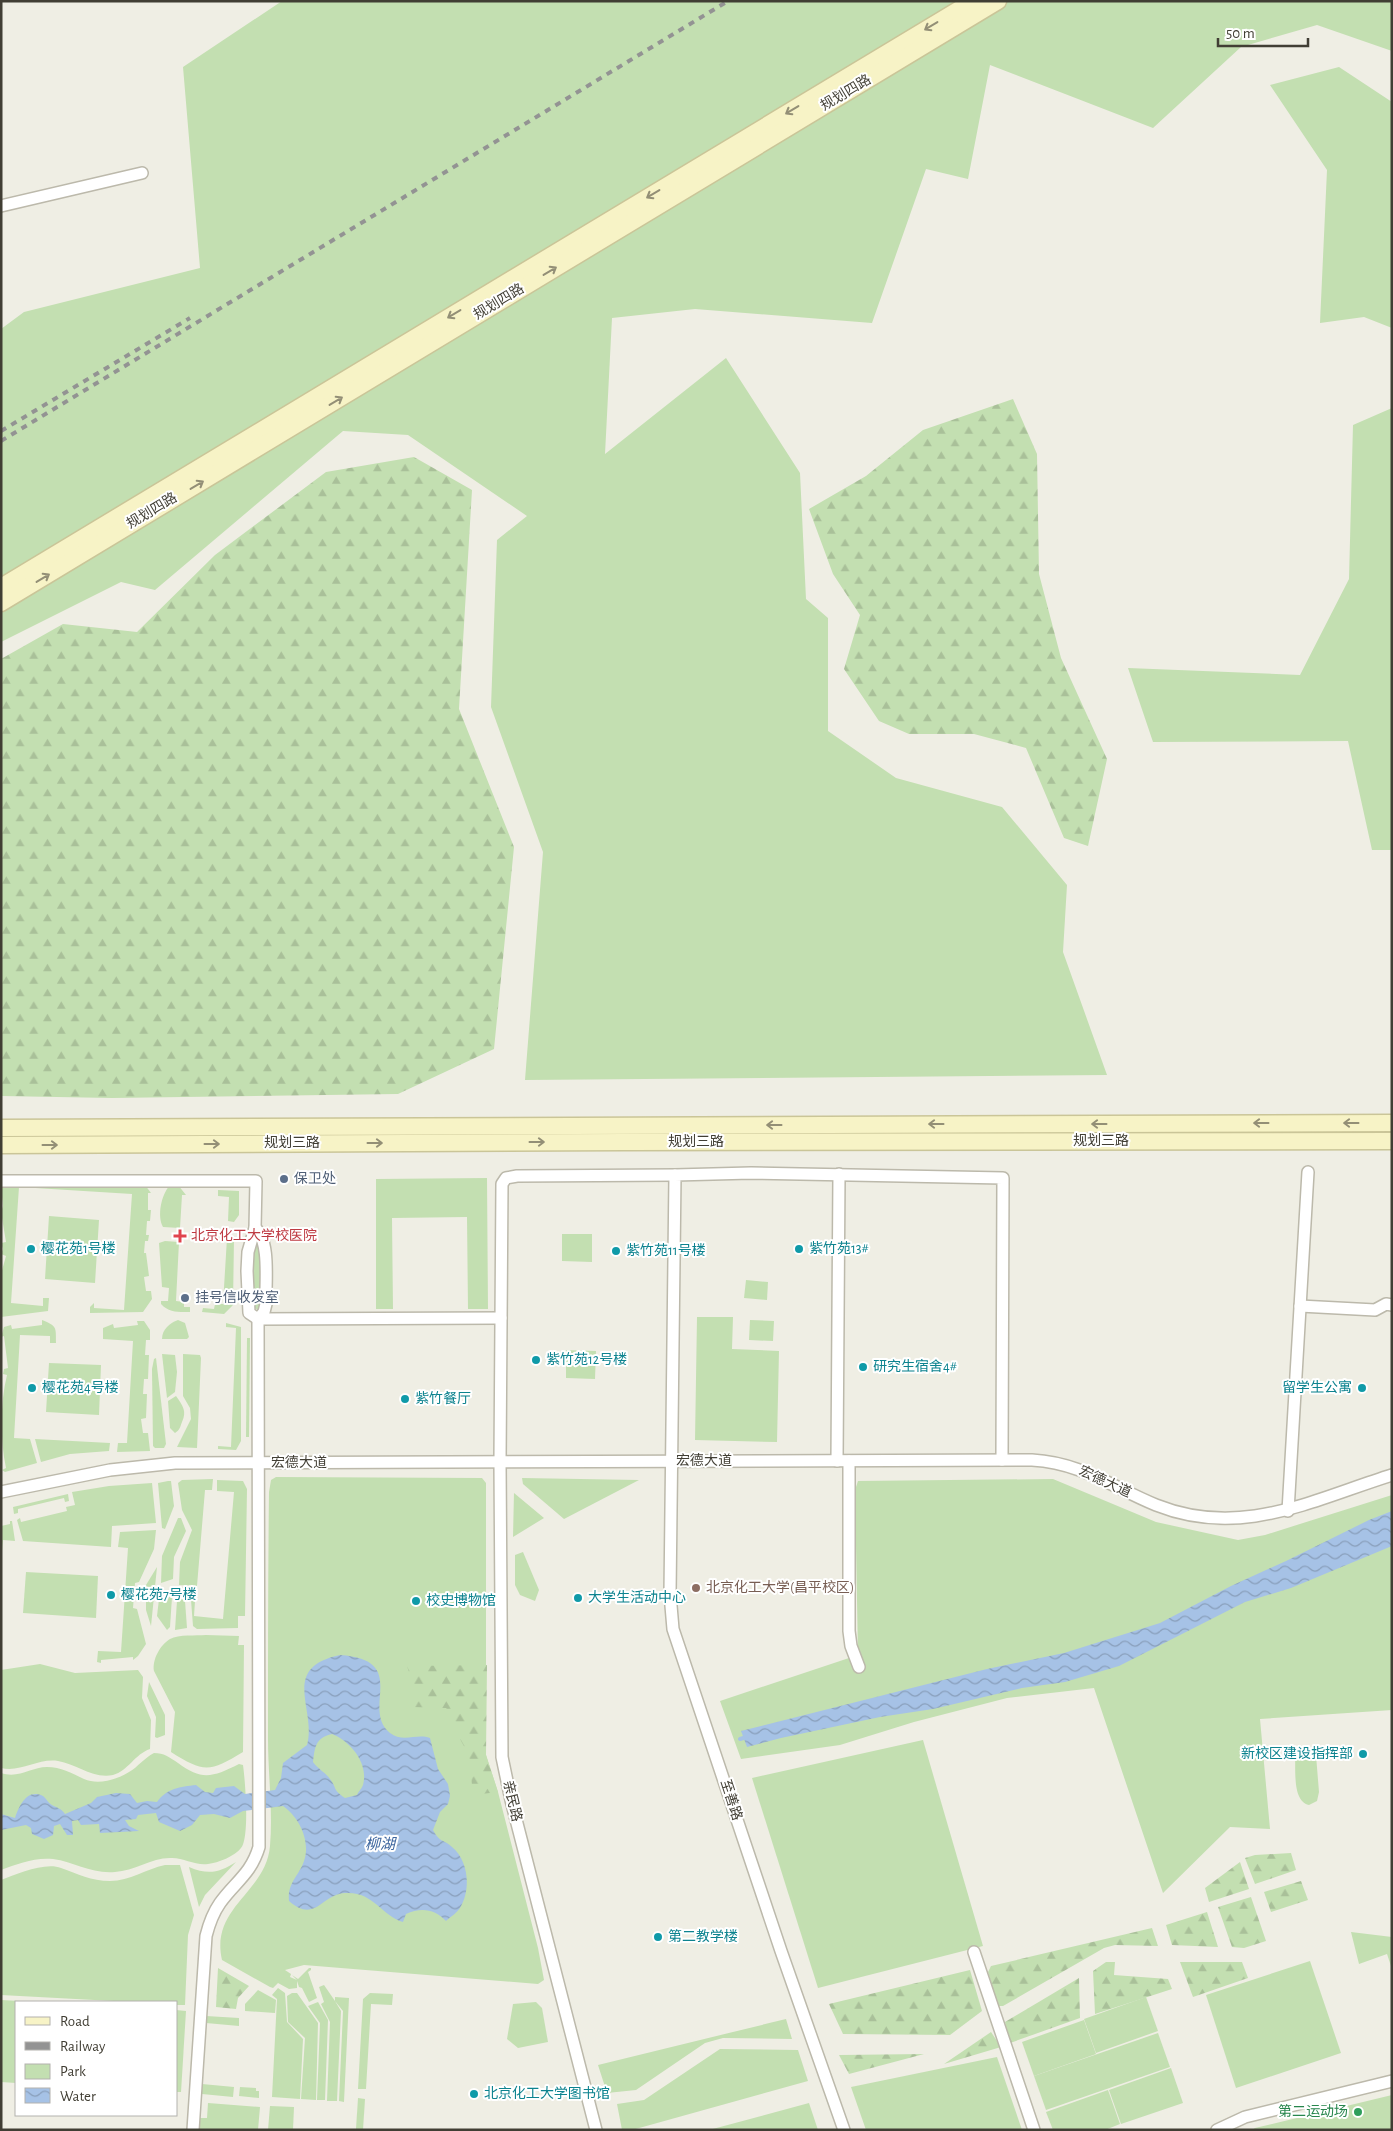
<svg xmlns="http://www.w3.org/2000/svg" width="1393" height="2131" font-family="'Alegreya Sans','Noto Sans SC',sans-serif">
	<defs>
		<pattern id="forest-firs" width="22" height="20" patternUnits="userSpaceOnUse" patternTransform="scale(1.25)"><rect width="22" height="20" fill="#c3dfb1"/><path d="M5 1l3.5 6h-7zM16 11l3.5 6h-7z" fill="#a9c099"/></pattern>
		<pattern id="water-waves" width="16" height="10" patternUnits="userSpaceOnUse" patternTransform="scale(1.25)"><rect width="16" height="10" fill="#a6c2e6"/><path d="M0 5q4-4 8 0t8 0" fill="none" stroke="#899fbb"/></pattern>
	</defs>
	<rect width="100%" height="100%" fill="#efeee4"/>
	<g fill="#c3dfb1">
		<path d="M282,1H1392V51L1317,25L1241,47L1153,128L990,65L968,179L926,169L872,323L695,309L612,318L605,454L726,358L800,473L806,599L828,618V731L896,778L1002,807L1067,885L1063,952L1107,1075L525,1080L543,852L491,707L497,540L527,516L408,435L343,431L155,590L121,582L1,642V329L24,312L200,268L183,67Z"/>
		<path d="M1339,67L1392,102V328L1364,317L1320,323L1327,170L1270,85Z"/>
		<path d="M1392,408V850H1372L1348,741L1153,742L1128,668L1300,675L1349,579L1353,425Z"/>
		<path d="M487,1178L488,1309H468L467,1217L392,1218L393,1309H376V1179Z"/>
		<path d="M8,1185H145L151,1193H148V1210H151L150,1221H147L146,1235H149L148,1241H145L144,1253H146L149,1276L144,1277L146,1291H151L152,1299L143,1312L90,1313V1307L94,1303V1308L124,1310L132,1194L19,1187L11,1303L43,1306V1298H49L48,1311L1,1317V1274L6,1256L1,1254L3,1249L1,1243L6,1242L1,1212L3,1206L1,1188Z"/>
		<path d="M170,1185H178L186,1195H182L180,1228L163,1227C157,1216 161,1195 170,1185Z"/>
		<path d="M218,1190L239,1191V1215L234,1222L228,1221L229,1197L218,1196Z"/>
		<path d="M49,1216L99,1220L95,1283L45,1279Z"/>
		<path d="M562,1234H592V1262L562,1261Z"/>
		<path d="M227,1238H234L233,1305L224,1314L202,1312L203,1308L214,1309L215,1304H223Z"/>
		<path d="M165,1241L179,1242L176,1301L184,1302V1307H190V1312C179,1312 169,1313 161,1304V1301H168L169,1288L162,1287L159,1243Z"/>
		<path d="M258,1241L261,1247V1305L258,1310L253,1307L254,1251L255,1244Z"/>
		<path d="M746,1280L768,1282L767,1300L744,1298Z"/>
		<path d="M697,1317H733L732,1349L779,1351L777,1442L695,1440Z"/>
		<path d="M42,1320C57,1326 56,1327 56,1343H50V1336L20,1335L14,1438L30,1439L37,1463L5,1472L2,1470L6,1468C0,1440 0,1403 7,1375L3,1374L4,1369L8,1368L4,1336L1,1337L4,1327L11,1325L12,1329L42,1325Z"/>
		<path d="M178,1320L185,1323L189,1337L187,1339H162C162,1329 170,1323 178,1320Z"/>
		<path d="M750,1320L774,1321L773,1341L749,1340Z"/>
		<path d="M137,1321H144L150,1330V1340H146L145,1355H149L148,1379H144L143,1394H147L146,1418L141,1419L143,1433H148L150,1451L117,1452L118,1443H127L133,1341L103,1339V1328L113,1324L114,1328L138,1325Z"/>
		<path d="M226,1323L241,1327V1441L236,1450L218,1449V1446L231,1447L236,1328L226,1327Z"/>
		<path d="M247,1338H250L249,1437H246Z"/>
		<path d="M566,1350L596,1351L595,1379L566,1378Z"/>
		<path d="M162,1354L175,1355L177,1372L175,1392L167,1398Z"/>
		<path d="M183,1354L200,1355L201,1358L197,1448L177,1447L191,1419L190,1408L183,1396Z"/>
		<path d="M156,1358L166,1444L164,1448H155L153,1446L152,1369L154,1359Z"/>
		<path d="M49,1363L101,1365L99,1415L46,1412Z"/>
		<path d="M176,1396C183,1406 187,1411 182,1422C180,1427 180,1430 175,1433L170,1428L168,1401Z"/>
		<path d="M35,1439L110,1443L109,1451L70,1454L41,1462Z"/>
		<path d="M276,1477L482,1478L486,1483V1755L498,1792L538,1948L544,1980L538,1984L304,1965L285,1970L291,1974L290,1977L297,1980L292,1975L298,1979L309,1968H311V1970L308,1972L317,1998L309,2002L302,1988L299,1987L297,1981V1988L289,1989L278,1983L273,1988L270,1987L222,1960C210,1907 266,1893 270,1846C273,1811 268,1774 268,1739C268,1657 268,1574 269,1492L271,1480Z"/>
		<path d="M522,1478L639,1480L564,1519L523,1484Z"/>
		<path d="M213,1479L212,1490H205L197,1586L179,1585L180,1562L192,1530L182,1510L178,1483L182,1480Z"/>
		<path d="M1053,1479L1156,1522L1238,1540L1265,1535L1392,1495V1710L1260,1719L1270,1829L1230,1827L1163,1893L1094,1688L1007,1698L914,1722L840,1745L741,1759L720,1701L858,1655L855,1490L858,1481Z"/>
		<path d="M217,1480L243,1481L247,1489L245,1616H238V1628L197,1629L193,1626L191,1600L195,1601L194,1616L223,1619L234,1492L217,1491Z"/>
		<path d="M168,1481H171L174,1506L165,1529L162,1528L158,1483Z"/>
		<path d="M152,1483L156,1523L112,1526L111,1547L23,1541L17,1520L20,1518L21,1522L67,1511L66,1507L75,1505L72,1492L109,1486Z"/>
		<path d="M514,1493L544,1518L513,1537L514,1492Z"/>
		<path d="M68,1494L69,1501L65,1502L64,1498L18,1509V1513L14,1514L13,1507Z"/>
		<path d="M178,1518H181L186,1531L174,1557L173,1579L161,1583L162,1556Z"/>
		<path d="M10,1521H12L15,1541L3,1540L1,1561V1526L10,1524Z"/>
		<path d="M156,1530L154,1549L139,1582L135,1583L133,1608L137,1609L146,1644L138,1656L133,1660V1657L101,1660V1663L97,1662L98,1651L121,1652L128,1548L118,1547L120,1532Z"/>
		<path d="M523,1552L539,1590L535,1601L520,1595L515,1585V1555Z"/>
		<path d="M157,1567L151,1626L146,1610V1585Z"/>
		<path d="M26,1572L98,1576L96,1618L23,1613Z"/>
		<path d="M161,1597H172L170,1627L167,1630L157,1616L159,1599Z"/>
		<path d="M182,1599L185,1601L187,1628L175,1630L177,1601Z"/>
		<path d="M206,1635L239,1636L238,1645H244L243,1752C210,1772 204,1773 171,1752L175,1712L154,1671C152,1660 160,1645 170,1639C179,1634 196,1636 206,1635Z"/>
		<path d="M40,1664L75,1673L138,1670L143,1677L142,1698L151,1720L150,1749C135,1754 128,1771 113,1775C92,1779 77,1764 58,1761C38,1758 20,1773 1,1768V1670Z"/>
		<path d="M149,1682L165,1715V1735L157,1738L155,1737L156,1717L147,1696Z"/>
		<path d="M923,1740L983,1946L818,1988L752,1778Z"/>
		<path d="M1307,1747L1313,1750L1316,1755L1319,1792L1317,1801L1309,1805C1292,1801 1296,1770 1295,1755L1300,1749Z"/>
		<path d="M154,1753C164,1753 169,1757 178,1763C202,1781 213,1777 239,1764L243,1765C245,1779 250,1837 241,1848C235,1856 218,1863 208,1864C195,1866 183,1857 170,1858C151,1858 134,1871 115,1872C91,1874 75,1862 53,1859C35,1857 17,1864 1,1870V1773C19,1779 31,1767 47,1767C61,1767 71,1773 84,1779C98,1785 116,1780 129,1772C138,1767 144,1758 154,1753Z"/>
		<path d="M236,1862L205,1895L199,1907L189,1867C208,1875 219,1873 236,1862Z"/>
		<path d="M165,1865H180L194,1915L188,1935L185,2005H176V2002H132L1,1995V1880C17,1874 45,1862 61,1868C78,1874 91,1881 110,1881C130,1881 146,1869 165,1865Z"/>
		<path d="M1351,1932L1392,1937V1969L1387,1954L1359,1964Z"/>
		<path d="M1310,1961L1341,2053L1236,2088L1206,1995Z"/>
		<path d="M324,1985L335,2001V1997L349,1998L344,2102L339,2101L343,2011L335,2001L341,2011L337,2101H327L330,2022L321,2004L324,2002L319,1987Z"/>
		<path d="M278,1988L285,1993L287,2022L303,2039L300,2099L272,2097L277,1999L272,1995Z"/>
		<path d="M258,1990L276,2000L275,2013L245,2011V2004Z"/>
		<path d="M292,1993H297L318,2023L316,2100L301,2099L305,2038L288,2022L287,1996Z"/>
		<path d="M370,1993L393,1994L392,2005L371,2004L366,2089H358L363,1999Z"/>
		<path d="M1146,1997L1158,2031L1096,2053L1084,2019Z"/>
		<path d="M1,2000L40,2002H16V2083L1,2082Z"/>
		<path d="M318,2002L328,2020L325,2100H317L320,2023L308,2006Z"/>
		<path d="M536,2002L542,2008L548,2042L518,2048L507,2039L513,2004Z"/>
		<path d="M176,2010L186,2011L181,2092H176Z"/>
		<path d="M206,2016L239,2018V2026L206,2023Z"/>
		<path d="M786,2019L792,2039L723,2038L705,2043L636,2090L607,2093L598,2065Z"/>
		<path d="M1084,2020L1096,2054L1034,2076L1022,2042Z"/>
		<path d="M1158,2033L1170,2067L1046,2110L1034,2076Z"/>
		<path d="M720,2049L798,2050L808,2081L632,2130H622L617,2104L644,2100Z"/>
		<path d="M997,2057L1022,2130H866L851,2087Z"/>
		<path d="M1171,2068L1183,2103L1121,2124L1109,2090Z"/>
		<path d="M202,2084L234,2087L233,2097L202,2094Z"/>
		<path d="M240,2087L256,2088V2091H259V2098L239,2096Z"/>
		<path d="M1108,2090L1120,2124L1105,2130H1053L1046,2112Z"/>
		<path d="M1392,2095V2130H1252L1255,2128Z"/>
		<path d="M358,2098L365,2099L363,2130L356,2129Z"/>
		<path d="M208,2103L260,2107L258,2130H199L200,2118H207Z"/>
		<path d="M809,2103L818,2130H709Z"/>
		<path d="M270,2106L294,2107L293,2130H268Z"/>
	</g>
	<g fill="url(#forest-firs)">
		<path d="M1013,399L1037,454L1039,574L1061,658L1107,759L1088,846L1064,838L1026,748L974,734H909L879,721L844,669L860,615L833,574L809,509L866,476L923,430Z"/>
		<path d="M414,457L472,490L459,709L514,847L494,1049L398,1094L112,1098L1,1096V659L63,624L137,632L215,555L326,472Z"/>
		<path d="M487,1665L486,1755L498,1792L473,1795L469,1755L461,1741L454,1718L446,1708L413,1707L410,1702L412,1682L407,1666Z"/>
		<path d="M1291,1853L1296,1870L1255,1884L1245,1858L1255,1855Z"/>
		<path d="M1240,1862L1249,1889L1209,1902L1205,1888Z"/>
		<path d="M1301,1881L1308,1900L1271,1912L1264,1892Z"/>
		<path d="M1251,1897L1266,1941L1244,1948L1232,1947L1218,1907Z"/>
		<path d="M1207,1912L1218,1947L1172,1945L1166,1925Z"/>
		<path d="M1152,1928L1158,1946L1115,1945L1104,1948L1003,2006H998L988,1972L991,1966Z"/>
		<path d="M1106,1962H1115L1114,1975L1168,1979L1172,1989L1095,2014L1093,1971Z"/>
		<path d="M1180,1962H1242L1248,1978L1193,1997Z"/>
		<path d="M218,1968L249,1986L238,1998L236,2009L216,2007Z"/>
		<path d="M970,1970L982,2011L950,2035L843,2034L829,2004Z"/>
		<path d="M1079,1978L1080,2018L1010,2043L1005,2022Z"/>
		<path d="M991,2032L1001,2047L944,2064Z"/>
		<path d="M924,2054L849,2074L839,2055Z"/>
	</g>
	<g fill="url(#water-waves)" fill-rule="evenodd">
		<path d="M1392,1511V1546L1291,1588L1245,1602L1119,1666L1065,1682L1022,1688L933,1709L880,1717L781,1738L747,1747L741,1731L987,1669L1064,1653L1160,1623L1231,1586L1286,1561L1369,1520Z"/>
		<path d="M340,1655C411,1660 360,1709 390,1733C403,1743 417,1733 430,1738L438,1769L448,1784L450,1796L448,1804L440,1812L433,1830C441,1844 442,1838 452,1847C469,1861 471,1890 460,1908C457,1913 450,1917 446,1921C435,1909 421,1907 406,1914L403,1922C381,1915 373,1891 345,1893C322,1894 315,1924 289,1901C287,1883 299,1876 304,1861C311,1841 299,1817 283,1806L243,1811L230,1818L214,1814L200,1815L192,1825L180,1831L159,1822L156,1813L138,1815L136,1819L125,1820L129,1826L139,1831L100,1833L99,1824L81,1825L78,1820L72,1821L73,1835H67L60,1824L54,1826L53,1835L44,1839L32,1834L31,1828L26,1825L1,1830V1814L15,1818C19,1806 27,1788 43,1796C46,1798 48,1803 52,1805C57,1808 61,1808 65,1814L91,1803L97,1797L116,1793L130,1794L137,1803L147,1801L157,1802C167,1788 180,1787 196,1785L205,1792L213,1793L216,1788L234,1786L245,1794L275,1790L281,1778L283,1763L307,1745C317,1709 279,1668 340,1655ZM332,1734C350,1741 369,1763 363,1785C362,1788 358,1792 357,1795L345,1798C332,1789 338,1790 330,1779C326,1773 318,1769 313,1762C315,1747 315,1738 332,1734Z"/>
	</g>
	<g fill="none" stroke-linecap="round" stroke-linejoin="round">
		<path stroke="#a6c2e6" stroke-width="4" d="M740,1739L747,1737"/>
		<defs>
			<g id="minor">
				<path d="M1,206L142,173"/>
				<path d="M1,1181H256L255,1228L248,1252L247,1271L249,1313L258,1319L501,1318"/>
				<path d="M1300,1306L1375,1310L1386,1304L1392,1305"/>
				<path d="M837,1461L839,1174"/>
				<path d="M849,1461V1631L851,1646L859,1667"/>
				<path d="M1,1492L110,1470L175,1463L1032,1460C1082,1463 1112,1487 1156,1505C1241,1539 1312,1500 1392,1475"/>
				<path d="M1288,1511L1308,1172"/>
				<path d="M974,1952L1034,2130"/>
				<path d="M193,2130L206,1936C209,1924 213,1913 220,1903C235,1882 251,1874 259,1847L258,1319L264,1312L266,1304C265,1284 271,1241 255,1228"/>
				<path d="M596,2130L511,1800L502,1757L500,1462L502,1184L506,1178L517,1176L675,1175"/>
				<path d="M844,2130L781,1951L673,1629L670,1594L675,1175L751,1173L1003,1178L1002,1460"/>
				<path d="M1217,2130L1245,2117L1392,2081"/>
			</g>
			<g id="secondary">
				<path d="M1,587L973,1"/>
				<path d="M1,603L998,1"/>
				<path d="M1,1128L1392,1123"/>
				<path d="M1,1145L624,1142L1392,1141"/>
			</g>
		</defs>
		<use href="#minor" stroke="#bcb9ab" stroke-width="14"/>
		<use href="#secondary" stroke="#cac598" stroke-width="19"/>
		<use href="#minor" stroke="#fff" stroke-width="11"/>
		<use href="#secondary" stroke="#f7f3c6" stroke-width="16"/>
		<g stroke="#939393" stroke-width="4" stroke-dasharray="6 6" stroke-linecap="butt">
			<path d="M1,431L190,318"/>
			<path d="M1,441L728,1"/>
		</g>
	</g>
	<defs><path id="oneway-shaft" d="M-6 0H5M1.5-3L5.5 0L1.5 3" fill="none" stroke-width="1.6" stroke-linecap="round" stroke-linejoin="round" transform="scale(1.25)"/></defs>
	<g stroke="#938f76">
		<use href="#oneway-shaft" transform="translate(931 26) rotate(149)"/>
		<use href="#oneway-shaft" transform="translate(792 110) rotate(149)"/>
		<use href="#oneway-shaft" transform="translate(653 194) rotate(149)"/>
		<use href="#oneway-shaft" transform="translate(550 271) rotate(-31)"/>
		<use href="#oneway-shaft" transform="translate(454 314) rotate(149)"/>
		<use href="#oneway-shaft" transform="translate(336 401) rotate(-31)"/>
		<use href="#oneway-shaft" transform="translate(197 485) rotate(-31)"/>
		<use href="#oneway-shaft" transform="translate(43 578) rotate(-31)"/>
		<use href="#oneway-shaft" transform="translate(1261 1123) rotate(180)"/>
		<use href="#oneway-shaft" transform="translate(1351 1123) rotate(180)"/>
		<use href="#oneway-shaft" transform="translate(936 1124) rotate(180)"/>
		<use href="#oneway-shaft" transform="translate(1099 1124) rotate(180)"/>
		<use href="#oneway-shaft" transform="translate(774 1125) rotate(180)"/>
		<use href="#oneway-shaft" transform="translate(537 1142)"/>
		<use href="#oneway-shaft" transform="translate(375 1143)"/>
		<use href="#oneway-shaft" transform="translate(212 1144)"/>
		<use href="#oneway-shaft" transform="translate(50 1145)"/>
	</g>
	<g fill="#5c6f8a" stroke="#fff" stroke-width="2">
		<circle cx="284" cy="1179" r="5"/>
		<circle cx="185" cy="1298" r="5"/>
	</g>
	<path fill="#e0444e" stroke="#fff" stroke-width="2" d="M177.5 1228.5h5v5h5v5h-5v5h-5v-5h-5v-5h5z"/>
	<g fill="#0f9aa8" stroke="#fff" stroke-width="2">
		<circle cx="31" cy="1249" r="5"/>
		<circle cx="799" cy="1249" r="5"/>
		<circle cx="616" cy="1251" r="5"/>
		<circle cx="536" cy="1360" r="5"/>
		<circle cx="863" cy="1367" r="5"/>
		<circle cx="32" cy="1388" r="5"/>
		<circle cx="1362" cy="1388" r="5"/>
		<circle cx="405" cy="1399" r="5"/>
		<circle cx="111" cy="1595" r="5"/>
		<circle cx="578" cy="1598" r="5"/>
		<circle cx="416" cy="1601" r="5"/>
		<circle cx="1363" cy="1754" r="5"/>
		<circle cx="658" cy="1937" r="5"/>
		<circle cx="474" cy="2094" r="5"/>
	</g>
	<circle fill="#8d6e63" stroke="#fff" stroke-width="2" cx="696" cy="1588" r="5"/>
	<circle fill="#2e9e5b" stroke="#fff" stroke-width="2" cx="1358" cy="2112" r="5"/>
	<g text-anchor="middle" dominant-baseline="central" stroke-width="4" stroke-linejoin="round" paint-order="stroke">
		<g font-size="14" fill="#413e34" stroke="#fff">
			<text transform="translate(846 93) rotate(-31)">规划四路</text>
			<text transform="translate(499 302) rotate(-31)">规划四路</text>
			<text transform="translate(152 511) rotate(-31)">规划四路</text>
			<text x="1101" y="1141">规划三路</text>
			<text x="696" y="1142">规划三路</text>
			<text x="292" y="1143">规划三路</text>
			<text x="704" y="1461">宏德大道</text>
			<text x="299" y="1463">宏德大道</text>
			<text transform="translate(1105 1482) rotate(25)">宏德大道</text>
			<text transform="translate(731 1800) rotate(72)">至善路</text>
			<text transform="translate(512 1801) rotate(77)">亲民路</text>
		</g>
		<g font-size="14" fill="#4e5e75" stroke="#fff" text-anchor="start">
			<text x="294" y="1179">保卫处</text>
			<text x="195" y="1298">挂号信收发室</text>
		</g>
		<g font-size="14" fill="#be3a42" stroke="#fff" text-anchor="start">
			<text x="191" y="1236">北京化工大学校医院</text>
		</g>
		<g font-size="14" fill="#0d838f" stroke="#fff" text-anchor="start">
			<text x="41" y="1249">樱花苑1号楼</text>
			<text x="809" y="1249">紫竹苑13#</text>
			<text x="626" y="1251">紫竹苑11号楼</text>
			<text x="546" y="1360">紫竹苑12号楼</text>
			<text x="873" y="1367">研究生宿舍4#</text>
			<text x="42" y="1388">樱花苑4号楼</text>
			<text x="1352" y="1388" text-anchor="end">留学生公寓</text>
			<text x="415" y="1399">紫竹餐厅</text>
			<text x="121" y="1595">樱花苑7号楼</text>
			<text x="588" y="1598">大学生活动中心</text>
			<text x="426" y="1601">校史博物馆</text>
			<text x="1353" y="1754" text-anchor="end">新校区建设指挥部</text>
			<text x="668" y="1937">第二教学楼</text>
			<text x="484" y="2094">北京化工大学图书馆</text>
		</g>
		<g font-size="14" fill="#785e54" stroke="#fff" text-anchor="start">
			<text x="706" y="1588">北京化工大学(昌平校区)</text>
		</g>
		<g font-size="14" fill="#27864d" stroke="#fff" text-anchor="end">
			<text x="1348" y="2112">第二运动场</text>
		</g>
		<g font-size="15" font-style="italic" fill="#3c659e" stroke="#fff">
			<text x="380" y="1844">柳湖</text>
		</g>
	</g>
	<rect width="1393" height="2131" fill="none" stroke="#413e34" stroke-width="5"/>
	<rect x="15" y="2001" width="162" height="115" fill="#ffffff" stroke="#b3b2ae"/>
	<rect x="25" y="2017" width="25" height="8" fill="#f7f3c6" stroke="#b3b2ae"/>
	<text x="60" y="2026" font-size="15" fill="#413e34">Road</text>
	<rect x="25" y="2042" width="25" height="8" fill="#939393" stroke="#b3b2ae"/>
	<text x="60" y="2051" font-size="15" fill="#413e34">Railway</text>
	<rect x="25" y="2064" width="25" height="15" fill="#c3dfb1" stroke="#b3b2ae"/>
	<text x="60" y="2076" font-size="15" fill="#413e34">Park</text>
	<rect x="25" y="2088" width="25" height="15" fill="url(#water-waves)" stroke="#b3b2ae"/>
	<text x="60" y="2101" font-size="15" fill="#413e34">Water</text>
	<path d="M1218 38v8h90v-8" fill="none" stroke="#413e34" stroke-width="2.5"/>
	<text x="1226" y="38" font-size="15" fill="#413e34" stroke="#ffffff" stroke-width="4" paint-order="stroke">50 m</text>
</svg>
